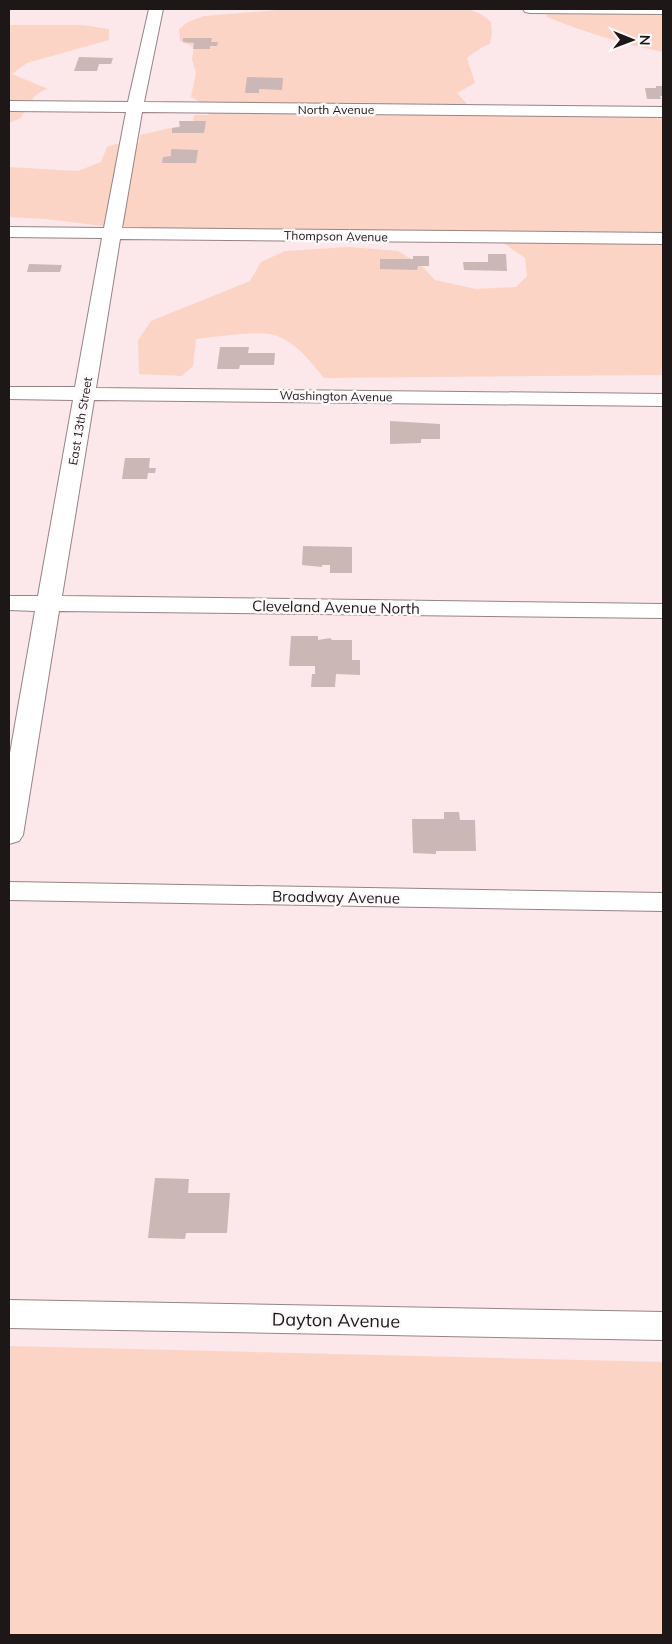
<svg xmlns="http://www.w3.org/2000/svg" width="672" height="1644" font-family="Mulish,sans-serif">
	<rect width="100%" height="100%" fill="#fce7eb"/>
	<g fill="#fbd4c5">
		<path d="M290,9H464C476,11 483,14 491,22L492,34L490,44L481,48L467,58L475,83L457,93L470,107L501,116L663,117V375L324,378C311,362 295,341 274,335C258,330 215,337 196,339L193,366L182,376L139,374L138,340L151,321L250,281L261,262L285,251L349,247L398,251L421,265L435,280L476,289L516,287L527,276L525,258L502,242L454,233L352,230L303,232L135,230L46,219L9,217V167L78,171L101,162L107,147L116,144L139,143L140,135L193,123L194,115H209L204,104L191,97L196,73L192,59L194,47L180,41L179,29L188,22L204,16Z"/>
		<path d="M547,9H663V52C623,44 584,32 547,17Z"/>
		<path d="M9,25H82L109,29V40L27,63L12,74L48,89C34,92 27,107 21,118L9,123Z"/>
		<path d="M9,1346L663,1362V1635H9Z"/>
	</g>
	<g fill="#cbb7b5">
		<path d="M183,38H212L211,42H218L217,46H210V49H193L194,43L183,42Z"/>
		<path d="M79,57L113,58L111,64H99L97,71H74Z"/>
		<path d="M247,77L283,78L282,90L259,89V93H245Z"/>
		<path d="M656,86H663V96H660L661,99H647L645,88H656Z"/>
		<path d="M179,121H206L204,133H172V128L180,127Z"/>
		<path d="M171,149L198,150L196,163H162L163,157L171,156Z"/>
		<path d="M488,254H506L507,271L464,270L463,262H488Z"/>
		<path d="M413,256H429V266H418L417,270L380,269V259H413Z"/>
		<path d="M29,264L62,265L60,272H27Z"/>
		<path d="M220,347H249L248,353H275L274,365H240L239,369H217Z"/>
		<path d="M390,421L440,424V439H421V443L390,444Z"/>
		<path d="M125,458H150L149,468H156L155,473H148L147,479H122Z"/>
		<path d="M303,546L352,547V573H330V565H322V567L302,565Z"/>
		<path d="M291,636H318V640L330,638L332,640H352V660H360V675L336,674L335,687H311L312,674H315V666H289Z"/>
		<path d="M444,812H459L460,820H475L476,851H436V854L413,853L412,819H444Z"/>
		<path d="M155,1178L189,1179L188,1193H230L227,1233H186L185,1239L148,1238Z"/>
	</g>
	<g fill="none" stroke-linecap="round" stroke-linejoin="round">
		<defs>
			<g id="minor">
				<path d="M149,9H163L144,102L663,107V117L142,112L122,228L663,233V244L120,239L96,388L663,394V406L94,400L62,596L663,604V618L59,611L23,835L19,841L9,844V759L35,611L9,610V596H38L73,400L9,399V387H75L102,238L9,237V227L104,228L126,112L9,111V101L128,102Z"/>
				<path d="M523,9H663V14L530,13L525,12Z"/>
				<path d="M9,882L663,893V911L9,900Z"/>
				<path d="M9,1300L663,1312V1340L9,1328Z"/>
			</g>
		</defs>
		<use href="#minor" stroke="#968487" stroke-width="2"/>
		<use href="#minor" fill="#fff" fill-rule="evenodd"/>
	</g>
	<g text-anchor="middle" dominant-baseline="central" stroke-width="5" stroke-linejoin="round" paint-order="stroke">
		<g font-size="12" fill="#1e1718" stroke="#fdf9fa">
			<text x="336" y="109">North Avenue</text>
			<text transform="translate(336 236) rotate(1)">Thompson Avenue</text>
			<text transform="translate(336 396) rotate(1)">Washington Avenue</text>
			<text transform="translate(80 421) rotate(-80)">East 13th Street</text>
		</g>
		<g font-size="15" fill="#1e1718" stroke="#fdf9fa">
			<text transform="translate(336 607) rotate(1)">Cleveland Avenue North</text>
			<text transform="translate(336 897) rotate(1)">Broadway Avenue</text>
		</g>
		<g font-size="18" fill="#1e1718" stroke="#fdf9fa">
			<text transform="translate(336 1320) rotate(1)">Dayton Avenue</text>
		</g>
	</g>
	<rect width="672" height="1644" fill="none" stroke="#1e1718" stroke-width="20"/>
	<g transform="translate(632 40) rotate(91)" stroke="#fdf9fa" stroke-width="4" paint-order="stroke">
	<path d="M0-4L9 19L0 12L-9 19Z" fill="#1e1718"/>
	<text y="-8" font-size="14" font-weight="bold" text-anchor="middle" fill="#1e1718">N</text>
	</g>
</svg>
